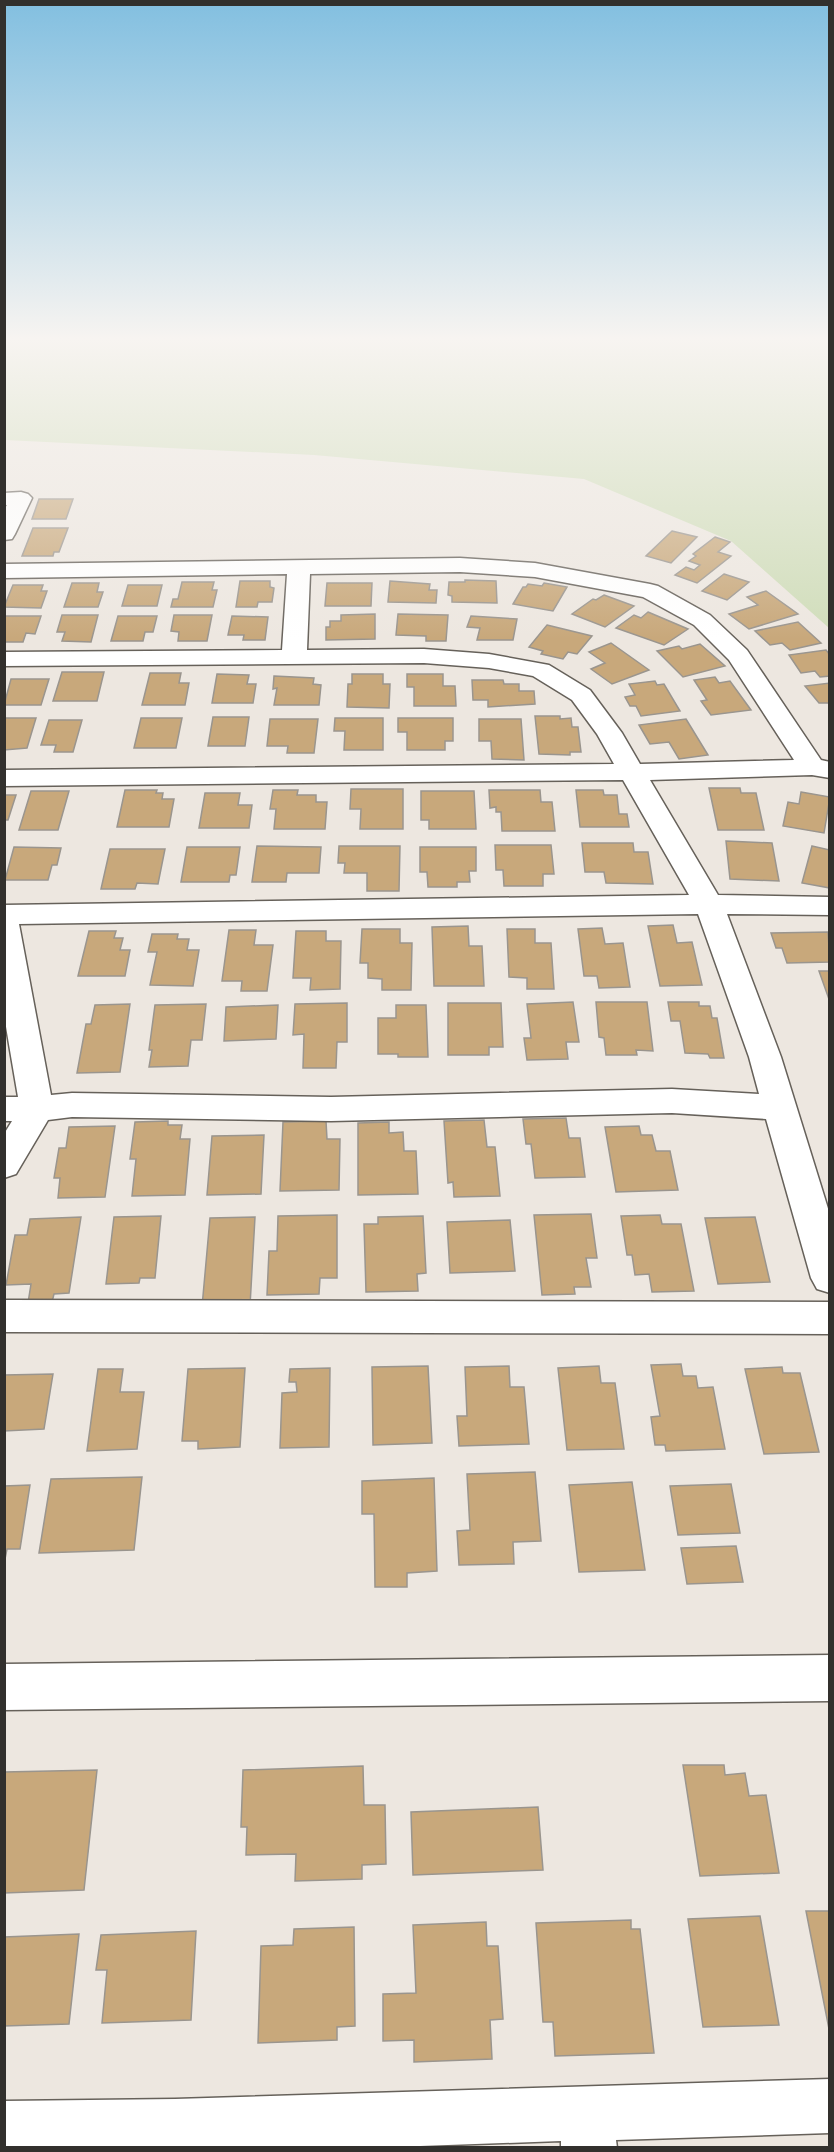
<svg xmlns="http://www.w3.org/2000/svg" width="834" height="2152" font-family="'Alegreya Sans',sans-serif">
	<rect width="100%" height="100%" fill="#ede7e0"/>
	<path fill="#d0ddba" d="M5,338H829V628L731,541L584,479L314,455L5,440Z"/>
	<g fill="#c8a87b" stroke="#9a958e" stroke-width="1.5">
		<path d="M39,499H73L66,519H32Z"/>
		<path d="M33,528H68L59,552H54L53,556H22Z"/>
		<path d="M672,531L697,537L671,563L646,556Z"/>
		<path d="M715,537L730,542L718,552L731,556L697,583L675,575L686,567L694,570L700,565L689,561L696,556L693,554Z"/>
		<path d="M724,574L749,582L727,600L702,591Z"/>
		<path d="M465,580L496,581L497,603L452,602V596L448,595L449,582H465Z"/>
		<path d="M240,581H270V587L274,588L272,602H258L257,607H236Z"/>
		<path d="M390,581L430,584L429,590H437L436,603L388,602Z"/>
		<path d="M182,582H214L212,590H217L213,607H171L173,599H178Z"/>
		<path d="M72,583H99L97,592H103L98,607H64Z"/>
		<path d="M327,583H372L371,606H325Z"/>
		<path d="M544,583L567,587L553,611L513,604L523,587H526L528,584L542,586Z"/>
		<path d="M13,585H43L41,591H47L41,608L4,607Z"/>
		<path d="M128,585H162L157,606H122Z"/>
		<path d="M766,591L798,614L749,629L729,614L758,605L747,597Z"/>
		<path d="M604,595L634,606L605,627L572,614L593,599L596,600Z"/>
		<path d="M648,612L688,629L664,645L616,628L634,615L641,618Z"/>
		<path d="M375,614V639L326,640V627H330V621H341V615Z"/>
		<path d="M398,614L448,615L446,641H426V636L396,635Z"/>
		<path d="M62,615H98L91,642L62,641L65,632H57Z"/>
		<path d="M174,615H212L207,641H178L179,632L171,631Z"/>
		<path d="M4,616H41L35,634L26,633L23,642H4Z"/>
		<path d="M118,616H157L153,632H145L143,641H111Z"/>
		<path d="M232,616L268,617L265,640H243L244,635H228Z"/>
		<path d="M471,616L517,619L513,640H477L480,628L467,627Z"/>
		<path d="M798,622L821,643L790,650L782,643L770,645L755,631Z"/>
		<path d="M547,625L592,636L577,654L568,652L563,659L541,654L543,651L529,647Z"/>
		<path d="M611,643L649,670L612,684L591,669L605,663L589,652Z"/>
		<path d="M700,644L725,666L683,677L657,651L679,646L682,649Z"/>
		<path d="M826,650L830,655V676L820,677L815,671L801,673L789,655Z"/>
		<path d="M62,672H104L97,701H53Z"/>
		<path d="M150,673H181L179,683H189L185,705H142Z"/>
		<path d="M217,674L249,675L247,684H256L253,703H212Z"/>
		<path d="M352,674H383V684H390L389,708L347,707L348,684H352Z"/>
		<path d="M407,674H443V686H455L456,706H414V687H407Z"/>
		<path d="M274,676L314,678L313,684L321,685L319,705H274L277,688L273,689Z"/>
		<path d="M715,677L719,683L730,681L751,710L711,715L701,701L707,700L694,680Z"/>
		<path d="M11,679H49L41,705H4Z"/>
		<path d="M472,680H503L504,684H519V691H534L535,704L488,707V700H473Z"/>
		<path d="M655,681L657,685L664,684L680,711L641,716L636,706H630L625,697L635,695L629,684Z"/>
		<path d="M830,683V703H819L805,686Z"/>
		<path d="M535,716H560V719L571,718L572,727H578L581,752H570V755L539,754Z"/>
		<path d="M213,717H249L245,746H208Z"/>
		<path d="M4,718H36L27,748L4,750Z"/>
		<path d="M141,718H182L176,748H134Z"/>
		<path d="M335,718H383V750H344L345,731H334Z"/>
		<path d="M398,718H453V741H445V750H407V732H398Z"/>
		<path d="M270,719H318L314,753H287L288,746H267Z"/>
		<path d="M479,719H521L524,760L492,759L491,741H479Z"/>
		<path d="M686,719L708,755L679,759L669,742L650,744L639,725Z"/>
		<path d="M49,720H82L73,752H54L56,745H41Z"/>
		<path d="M709,788H740L741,793H756L764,830H718Z"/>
		<path d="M351,789H403V829H360L361,809H350Z"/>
		<path d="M125,790H157L156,793H163L162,799H174L169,827H117Z"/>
		<path d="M273,790H298L297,795H316V802H327L325,829H274L276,809H270Z"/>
		<path d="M489,790H540L541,802H552L555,831H502L501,812H496V807L490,808Z"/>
		<path d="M576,790H603L604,795H617L619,814H627L629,827H580Z"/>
		<path d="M31,791H69L58,830H19Z"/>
		<path d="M421,791H474L476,829H429V820H421Z"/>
		<path d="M801,792L830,797L824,833L783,826L788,802L799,804Z"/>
		<path d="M205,793H240L238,805H252L249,828H199Z"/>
		<path d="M4,795H16L8,820H4Z"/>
		<path d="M726,841L772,843L779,881L730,879Z"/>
		<path d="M582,843H633L634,852H648L653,884L606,883L604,872H585Z"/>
		<path d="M495,845H551L554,874H543V886H504L503,870H496Z"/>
		<path d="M257,846L321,847L319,873H287L286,882H252Z"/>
		<path d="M339,846H400L399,891H367V873H344L345,863H338Z"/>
		<path d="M812,846L830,850V888L802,883Z"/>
		<path d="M14,847L61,848L57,865H52L48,880H5Z"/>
		<path d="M187,847H240L236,875H230L229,882H181Z"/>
		<path d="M420,847H476V871H469L470,882H457V887H428L427,872H420Z"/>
		<path d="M110,849H165L158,884L137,883L135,889H101Z"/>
		<path d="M673,925L677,943L692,942L702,985L660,986L648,926Z"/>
		<path d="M468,926L469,946H482L484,986H434L432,927Z"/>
		<path d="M602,928L605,944L623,943L630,987L599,988L597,976H584L578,929Z"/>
		<path d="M362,929H400V943H412L411,990H382V979L368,978V963H360Z"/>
		<path d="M507,929H535V943H551L554,989H527V978L509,977Z"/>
		<path d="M229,930H256L254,945H273L267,991H241L242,981H222Z"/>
		<path d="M89,931H116L114,938H123L120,950H130L125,976H78Z"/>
		<path d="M296,931H326V941H341L340,989L310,990L311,978H293Z"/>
		<path d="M828,932L830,962L787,963L782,948H776L771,933Z"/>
		<path d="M152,934H178L177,939H189L187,950H199L193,986L150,985L157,952H148Z"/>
		<path d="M819,971H830V1002Z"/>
		<path d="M573,1002L579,1042H566L568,1059L527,1060L524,1038H531L527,1004Z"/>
		<path d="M596,1002H647L653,1051L636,1050L637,1055H606L604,1038L599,1037Z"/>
		<path d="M668,1002H699V1006H710L712,1018H717L724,1058H710L708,1054L685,1053L680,1021H671Z"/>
		<path d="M347,1003V1042H337L336,1068H303L304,1034L293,1035L295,1004Z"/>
		<path d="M448,1003H501L503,1047H489V1055H448Z"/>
		<path d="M130,1004L120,1072L77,1073L86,1024H91L95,1005Z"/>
		<path d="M206,1004L202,1040H191L188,1066L149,1067L152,1050H149L155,1005Z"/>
		<path d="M278,1005L276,1039L224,1041L226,1007Z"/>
		<path d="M396,1005H426L428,1057H398V1054H378V1018H396Z"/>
		<path d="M566,1118L569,1138H580L585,1177L535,1178L531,1144H526L523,1119Z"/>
		<path d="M484,1120L487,1147H495L500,1196L454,1197L453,1182L448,1183L444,1121Z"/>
		<path d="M168,1121V1125H182L180,1139H190L185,1195L132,1196L136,1159H130L135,1122Z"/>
		<path d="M326,1121L327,1139H340L339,1190L280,1191L283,1122Z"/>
		<path d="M389,1122V1133L403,1132L404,1151H416L418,1194L358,1195V1123Z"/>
		<path d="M115,1126L105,1197L58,1198L60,1178H54L59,1148H66L69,1127Z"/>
		<path d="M639,1126L641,1135H652L656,1151H670L678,1190L616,1192L605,1127Z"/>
		<path d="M264,1135L261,1194L207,1195L212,1136Z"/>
		<path d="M591,1214L597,1258H586L591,1287H574L575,1294L542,1295L534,1215Z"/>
		<path d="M337,1215V1278H320L319,1294L267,1295L269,1251H277L278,1216Z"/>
		<path d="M660,1215L662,1224H681L694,1291L652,1292L649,1274L635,1275L632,1255H627L621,1216Z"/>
		<path d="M161,1216L155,1278H140L139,1283L106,1284L114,1217Z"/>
		<path d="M423,1216L426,1273L417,1274L418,1291L366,1292L364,1224H378V1217Z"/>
		<path d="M81,1217L69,1293L54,1294L52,1302L28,1303L31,1284L6,1285L15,1235H27L30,1219Z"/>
		<path d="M255,1217L250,1306L202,1307L210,1218Z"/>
		<path d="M755,1217L770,1282L718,1284L705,1218Z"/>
		<path d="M510,1220L515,1271L450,1273L447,1222Z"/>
		<path d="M681,1364L683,1376H696L698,1388L713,1387L725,1449L666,1451L665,1445H655L651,1417L660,1416L651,1365Z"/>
		<path d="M428,1366L432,1443L373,1445L372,1367Z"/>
		<path d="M509,1366L510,1387H524L529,1444L459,1446L457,1416H467L465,1367Z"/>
		<path d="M599,1366L601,1383H615L624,1449L567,1450L558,1368Z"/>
		<path d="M782,1367L783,1373H800L819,1452L764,1454L745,1369Z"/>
		<path d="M245,1368L240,1447L198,1449V1441H182L188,1369Z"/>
		<path d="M330,1368L329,1447L280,1448L282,1393L297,1392L296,1382H289L290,1369Z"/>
		<path d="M98,1369H123L120,1392H144L137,1449L87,1451Z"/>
		<path d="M53,1374L44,1429L4,1431V1375Z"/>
		<path d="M535,1472L541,1541L513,1542L514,1564L459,1565L457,1531L470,1530L467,1474Z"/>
		<path d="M142,1477L134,1550L39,1553L51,1479Z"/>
		<path d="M434,1478L437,1571L407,1573V1587H375L374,1514H362V1481Z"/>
		<path d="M632,1482L645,1570L579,1572L569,1485Z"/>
		<path d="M731,1484L740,1533L678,1535L670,1486Z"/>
		<path d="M30,1485L20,1549H7L4,1564V1486Z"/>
		<path d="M736,1546L743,1582L687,1584L681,1548Z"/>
		<path d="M683,1765H724L725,1775L745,1773L749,1796L766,1795L779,1873L700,1876Z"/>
		<path d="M363,1766L364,1805H385L386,1864L362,1865V1879L295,1881L296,1854L246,1855L247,1827H241L243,1770Z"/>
		<path d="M97,1770L84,1890L4,1893V1772Z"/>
		<path d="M538,1807L543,1870L413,1875L411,1812Z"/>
		<path d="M806,1911H830V2029H829Z"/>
		<path d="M760,1916L779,2025L703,2027L688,1919Z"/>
		<path d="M631,1920V1929H640L654,2053L555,2056L553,2022H543L536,1923Z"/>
		<path d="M486,1922L487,1946H498L503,2019L490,2020L492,2059L414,2062V2040L383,2041V1994L416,1993L413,1925Z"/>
		<path d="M354,1927L355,2026L337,2027V2040L258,2043L261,1946L293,1945L294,1929Z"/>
		<path d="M196,1931L191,2020L102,2023L107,1970H96L101,1935Z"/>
		<path d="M79,1934L69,2024L4,2026V1937Z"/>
	</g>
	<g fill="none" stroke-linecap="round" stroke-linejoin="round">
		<defs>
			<g id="minor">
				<path d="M21,492L28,494L32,498L15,534L12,539L4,540V510L7,505H4V493Z"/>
				<path d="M460,558L535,563L650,584L658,586L710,615L747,650L821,760L830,762V778L812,775L650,780L718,895L830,897V915L727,914L781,1057L830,1215V1293L817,1289L811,1278L766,1119L672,1113L331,1121L72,1117L48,1120L16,1174L4,1178V1134L12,1121H4V1097H18L4,1015V905L689,895L623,780L4,786V770L614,764L597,734L572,700L533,676L489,668L424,663L4,666V652L282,650L287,574L4,578V564ZM460,572L535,577L643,597L694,625L729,660L794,760L640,764L622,733L590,690L549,665L489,654L424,649L307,650L310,574ZM698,914L749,1057L759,1094L672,1089L331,1097L72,1093L51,1095L19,924Z"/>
				<path d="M4,1300L830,1302V1334L4,1332Z"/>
				<path d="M830,2079V2133L616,2140L617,2148H561V2141L365,2148H4V2101L175,2099Z"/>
			</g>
			<path id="tertiary" d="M830,1655V1701L4,1710V1664Z"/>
		</defs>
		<use href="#minor" stroke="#66615a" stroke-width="3"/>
		<use href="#tertiary" stroke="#66615a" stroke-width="3"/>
		<use href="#minor" fill="#fff" fill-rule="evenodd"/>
		<use href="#tertiary" fill="#fff" fill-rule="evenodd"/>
	</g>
	<linearGradient id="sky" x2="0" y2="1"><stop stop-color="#82bfe0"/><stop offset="0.53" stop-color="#f7f4f1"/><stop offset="1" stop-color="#f7f4f1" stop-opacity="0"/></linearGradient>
	<rect width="834" height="639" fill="url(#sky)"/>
	<rect width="834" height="2152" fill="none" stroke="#32302d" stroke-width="12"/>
</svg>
